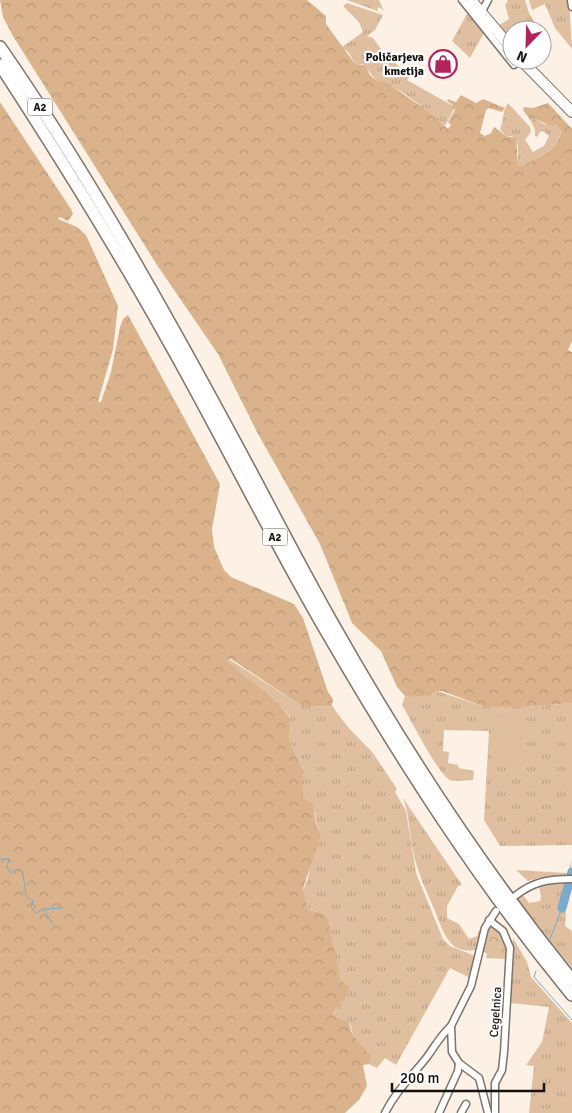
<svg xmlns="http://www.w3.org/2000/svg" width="572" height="1113" font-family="Signika,sans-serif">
	<defs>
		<pattern id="grass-tufts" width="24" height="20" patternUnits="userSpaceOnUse" patternTransform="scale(1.25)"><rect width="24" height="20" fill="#dfbfa0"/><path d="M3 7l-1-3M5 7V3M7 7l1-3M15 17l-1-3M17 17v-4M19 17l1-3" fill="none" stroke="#bea389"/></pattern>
		<pattern id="forest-crowns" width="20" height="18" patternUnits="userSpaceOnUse" patternTransform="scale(1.25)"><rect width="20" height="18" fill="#dab38c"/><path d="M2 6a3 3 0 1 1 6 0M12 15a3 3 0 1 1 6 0" fill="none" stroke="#ba9978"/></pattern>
		<pattern id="park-crowns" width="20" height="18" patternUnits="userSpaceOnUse" patternTransform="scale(1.25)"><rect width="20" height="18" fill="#dfbfa0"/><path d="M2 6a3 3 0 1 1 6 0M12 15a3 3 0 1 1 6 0" fill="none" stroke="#bea389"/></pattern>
	</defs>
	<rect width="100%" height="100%" fill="#fdf1e6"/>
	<g fill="url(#grass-tufts)" fill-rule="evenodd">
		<path d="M347,0H379L384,11L379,7L377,10L380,12Z"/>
		<path d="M508,0H525L529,13L539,30H512V43L498,26L509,19L505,5Z"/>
		<path d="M529,0H569L572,49L555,28L545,4L532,10Z"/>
		<path d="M347,3L383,15L375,30L367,36L373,38L383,52L404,71L408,67L413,71L407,80L455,107L445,126C429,112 397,84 377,81L363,64H355L349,53L342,47L363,32L359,22L343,6Z"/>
		<path d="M467,14H471L485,31L470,58L452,41Z"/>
		<path d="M508,103L530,127L531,132L525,140L533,152L544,146L549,136L543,131L540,132L537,137L535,136V130L531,121L533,118L544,124H556L561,130C558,152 538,157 521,166L518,165V145L512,136H506L500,129C504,119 502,112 508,103Z"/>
		<path d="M227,658L299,704L314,707L332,706L347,726L373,753L397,789L395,792L406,811L416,873L443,939L450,946L475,956L470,978L450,968L396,1065L385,1058L377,1068L369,1064L368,1052L353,1035L351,1026L347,1021L333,1015C335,1006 347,1001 350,987L341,981L324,913L308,910L303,891L308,878L317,829L315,812L303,797V771L289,740L291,718L279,704L228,665L225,660Z"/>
		<path d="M437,691L485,707H525L572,703V845L500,846L484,820L489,731L444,730L443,751L449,752L448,763L458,765L459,768L474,771L473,780C467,780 457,782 450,780C439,776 410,718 402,705L405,696H430Z"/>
		<path d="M403,798L462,885L458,886L447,906V918L459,924L469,939L477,936L479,930H482L476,950C447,955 443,929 434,909C426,889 417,872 413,851C409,832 410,816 403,798Z"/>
		<path d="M572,860L569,877H542L528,881L516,870L567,873Z"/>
		<path d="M563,882L568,883L561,904L566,909L565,926L572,931V968L516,898L542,883ZM539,887L541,896L540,901L529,903L523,895Z"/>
		<path d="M513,938L527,962L531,977L572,1023V1113H529L534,1066L526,1065L542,1042L549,1007L510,1003Z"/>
	</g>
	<g fill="url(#forest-crowns)">
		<path d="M0,0H307L326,16V24L355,64L365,65L370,75L377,81L386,82L429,112L448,129L451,125L448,122L455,110L453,105L447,101L448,99L456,102L461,95L476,103L483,99L505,108L502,112L489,108L486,110L480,133L485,136L491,133L494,127L506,136L516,138L518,165L521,166C538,157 558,152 561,131L556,124L549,125L533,118L531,121L523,110L524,107L533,108L548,103L572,129V341L568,350L572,352V703L525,707H485L442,691H437L430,696H405L397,687L381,651L352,623L320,544L257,432L218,354L157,265L13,36L3,17Z"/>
		<path d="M0,102L71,209L73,214L68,221L60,217L58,219L77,227L86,235L118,306L113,349L98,402H101L111,372L120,327L123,319L128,315L220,484L212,529L214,547L224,570L231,577L294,604L303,618L328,692L333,699L332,706L308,707L299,704L231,659L225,660L279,704L291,719L289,740L303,771V797L313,805L317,829L321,834L303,889L308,910L324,913L328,921L341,981L350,987C348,1001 335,1006 333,1015L347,1021C351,1026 350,1028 352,1033C357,1043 374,1051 369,1064L363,1065L367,1086L359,1100L345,1113H0Z"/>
	</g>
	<path fill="url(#park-crowns)" d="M489,926C505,929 508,945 506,959L486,958L487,954L482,950Z"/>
	<path fill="#dfbfa0" d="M494,717L528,720L524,768L490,765Z"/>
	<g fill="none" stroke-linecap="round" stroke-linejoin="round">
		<g stroke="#79abca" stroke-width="1">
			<path d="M0,859H9L7,867L11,873L17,869L23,873L26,896L33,901L31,907L36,913L44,909L52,923"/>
			<path d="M44,909L63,908"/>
			<path d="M550,939L562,908"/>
			<path d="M536,971L534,977L572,1020"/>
		</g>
		<path stroke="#79abca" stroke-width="9" d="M562,908L572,872"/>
		<defs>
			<g id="street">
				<path d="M462,0L514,65"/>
				<path d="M571,0L572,7"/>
				<path d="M481,13L488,0"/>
				<path d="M515,896C534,881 549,879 572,879"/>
				<path d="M489,920L503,931L510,948L504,1052L502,1070L495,1083V1113"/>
				<path d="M385,1113C396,1091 412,1076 427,1057C435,1046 441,1035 451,1026"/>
				<path d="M439,1113L458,1071L459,1063"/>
				<path d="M461,1113L466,1104"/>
				<path d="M488,1113L479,1078L459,1063L452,1052L451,1026L471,986L485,928L496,911"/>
			</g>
			<g id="primary">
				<path d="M471,0L512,49"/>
				<path d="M521,60L572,112"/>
			</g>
			<g id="highway">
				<path d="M0,47C84,168 156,296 226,425C262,491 296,559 333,624C403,748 482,869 572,980"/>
				<path d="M0,65C58,154 114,244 166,337C221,434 270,535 326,631C400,759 479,882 572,995"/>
			</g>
		</defs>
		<use href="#street" stroke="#7d7369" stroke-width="9"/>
		<use href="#primary" stroke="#7d7369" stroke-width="12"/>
		<use href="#highway" stroke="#7d7369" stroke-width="14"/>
		<use href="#street" stroke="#fff" stroke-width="6"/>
		<use href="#primary" stroke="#fff" stroke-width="10"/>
		<use href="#highway" stroke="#fff" stroke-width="11"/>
	</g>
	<defs>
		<symbol id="shop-ring" viewBox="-11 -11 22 22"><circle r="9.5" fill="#fff" stroke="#b2255c" stroke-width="1.5"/><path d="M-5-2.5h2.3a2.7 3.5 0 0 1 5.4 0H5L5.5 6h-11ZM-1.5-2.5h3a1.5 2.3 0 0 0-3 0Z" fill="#b2255c"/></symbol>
	</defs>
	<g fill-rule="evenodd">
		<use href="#shop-ring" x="427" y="48" width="32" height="32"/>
	</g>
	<g text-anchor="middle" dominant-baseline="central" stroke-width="4.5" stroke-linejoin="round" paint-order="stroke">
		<g fill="#fff" stroke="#5b5856" stroke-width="1">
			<rect x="27.5" y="98.5" width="25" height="17" rx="4"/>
			<rect x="262.5" y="528.5" width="25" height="17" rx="4"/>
		</g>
		<g font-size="11" font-weight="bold" fill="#15110e">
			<text x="40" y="107">A2</text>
			<text x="275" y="537">A2</text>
		</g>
		<g font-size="12" font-weight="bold" fill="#15110e" stroke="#fff" text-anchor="end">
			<text x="424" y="57">Poličarjeva<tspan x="424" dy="14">kmetija</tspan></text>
		</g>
		<g font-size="12" fill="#15110e" stroke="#fff">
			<text transform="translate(496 1012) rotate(-86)">Cegelnica</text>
		</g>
	</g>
	<g transform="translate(527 45) rotate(203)"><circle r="24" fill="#ffffff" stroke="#a1a09f"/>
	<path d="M0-4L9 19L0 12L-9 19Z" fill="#b2255c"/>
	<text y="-8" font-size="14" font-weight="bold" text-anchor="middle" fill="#15110e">N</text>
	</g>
	<path d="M392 1083v8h152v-8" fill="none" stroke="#15110e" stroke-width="2.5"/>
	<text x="400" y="1083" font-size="15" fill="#15110e" stroke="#ffffff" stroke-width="4" paint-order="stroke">200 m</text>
</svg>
